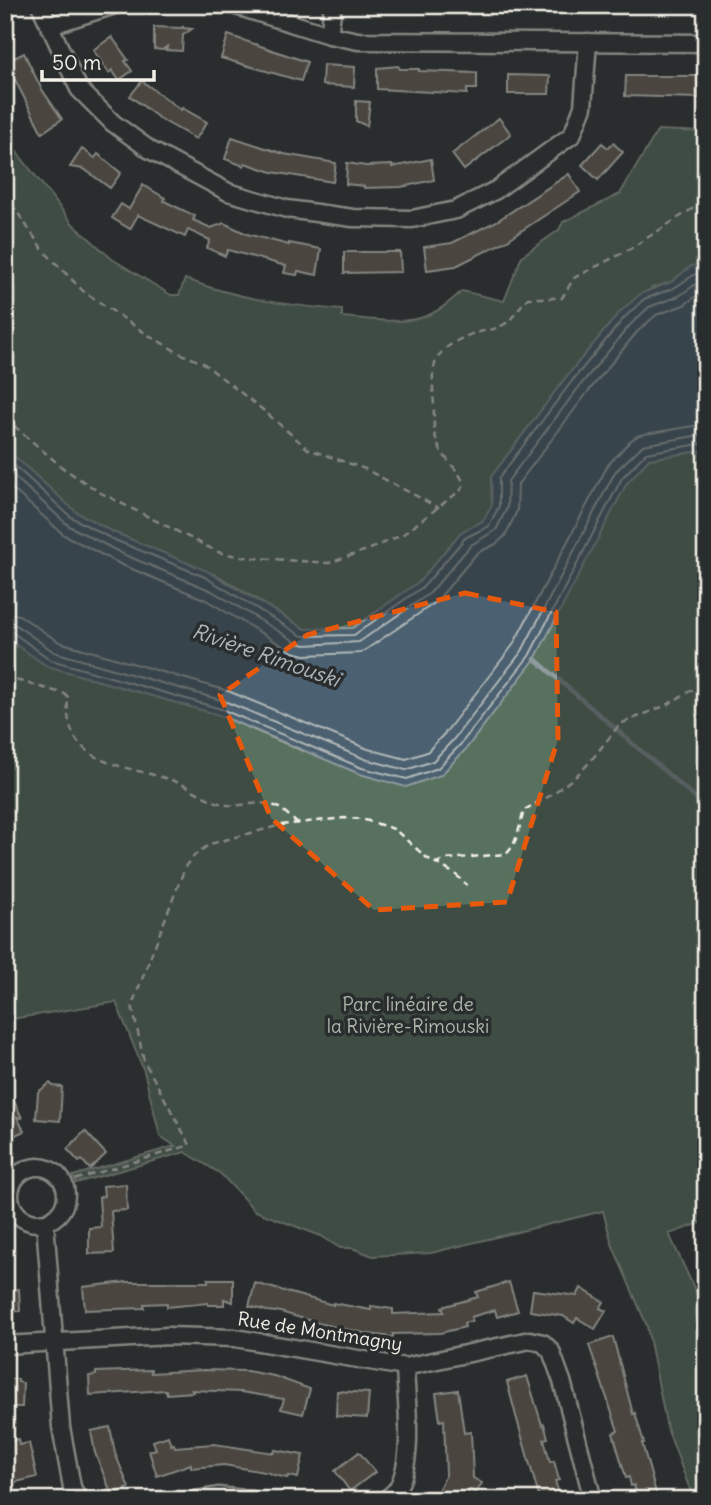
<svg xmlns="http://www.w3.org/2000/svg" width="711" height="1505" font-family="Delius,sans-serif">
	<rect width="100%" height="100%" fill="#2a2d2e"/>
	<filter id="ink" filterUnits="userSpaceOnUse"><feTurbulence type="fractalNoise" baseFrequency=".0143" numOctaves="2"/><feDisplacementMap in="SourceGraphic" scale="14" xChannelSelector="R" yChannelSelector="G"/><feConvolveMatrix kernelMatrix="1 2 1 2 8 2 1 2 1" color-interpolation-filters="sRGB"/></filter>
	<g filter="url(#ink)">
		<g fill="#59715e" stroke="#a6b1a3" stroke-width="2">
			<path d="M658,130L706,132V260L690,267L671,282L652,288L619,313L566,377L491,477L492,505L483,521L461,532L420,581L353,628L305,629L220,577L113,532L76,512L5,448V137L73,224L112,259L171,295H179L185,279C240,299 284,305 342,310V317C363,319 401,324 420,318C436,314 450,302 462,291L504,301L522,256L559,230L563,222L620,194Z"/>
			<path d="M706,450V1221L669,1234L706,1314V1500H694L667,1428L647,1326L612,1244L603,1211L431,1253L373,1256L352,1248H340L321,1236L255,1211L221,1174L185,1152L76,1183L73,1176L175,1146L160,1136L144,1071L116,1002L5,1020V634L61,667L85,677L219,715L303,751L598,538L627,483L649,459Z"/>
		</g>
		<path fill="#4b616f" stroke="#8f9b9f" stroke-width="2" d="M706,260V450L649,459L627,483L535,659L465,750L441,775L406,787L360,774L219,715L47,666L5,637V448L76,512L113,532L207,571L305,629L353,628L420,581L461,532L483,521L492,505L491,477L566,377L619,313L640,294L671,282L690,267Z"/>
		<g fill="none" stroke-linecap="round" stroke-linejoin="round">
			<g stroke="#b0b7b8" stroke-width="2">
				<path d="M5,457L71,517L110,538L205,577L302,636L354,635L424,586L465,538L489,526L499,506V478L572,381L624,318L644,299L674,288L706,267"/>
				<path d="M5,468L69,526L125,555L212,591L298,643L305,645L359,642L430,593L471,545L496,530L507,508L508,481L579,387L630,325L649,307L679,296L706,277"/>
				<path d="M5,482L64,535L120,564L206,600L293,652L305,655L361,653L436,602L477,553L496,544L505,536L517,511L518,484L587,393L637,332L656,315L684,305L706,289"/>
				<path d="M5,612L19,615L59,642L228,691L368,749L406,759L427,752L445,733L513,645L608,465L630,441L639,435L706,424"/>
				<path d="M5,622L16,625L54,652L224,701L365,759L406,770L433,761L453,740L522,651L615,472L643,445L706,434"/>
				<path d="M5,631L12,632L51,660L221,709L362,768L407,779L438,768L460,745L529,656L622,478L646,453L706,443"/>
			</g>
			<path stroke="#8f9b9f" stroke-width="4.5" d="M535,659L706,807"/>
		</g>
		<g fill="#716457" stroke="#f4f1e8" stroke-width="2">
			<path d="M183,26V28L192,29L183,35L182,51L165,50L169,45L162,50L154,49V27L182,28Z"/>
			<path d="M228,35L307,62L301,81L221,58Z"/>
			<path d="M112,37L128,60L125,61L132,71L119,80L112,70L109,73L93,50Z"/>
			<path d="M24,53L41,88L62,119L42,133L6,62Z"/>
			<path d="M323,65L355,67L354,87L322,85Z"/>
			<path d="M398,66L400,69H419V71L477,73V89H467V94L377,89V68Z"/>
			<path d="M508,75L550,76L549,94H508Z"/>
			<path d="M626,76H699V98L625,96Z"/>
			<path d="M142,81L181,110L182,108L207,122L196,139L160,119L130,96Z"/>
			<path d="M356,101L370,102L367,126L356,121Z"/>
			<path d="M499,118L511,134L464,170L452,154Z"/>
			<path d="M232,137L284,154L336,163L333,182L272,172L245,163L244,166L225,159Z"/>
			<path d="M602,143L608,148L613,143L623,152L598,180L582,165Z"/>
			<path d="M82,149L95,158L98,154L121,173L110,188L84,169L70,167Z"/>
			<path d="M431,159L434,180L401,187L364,188V186L346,184L347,163L366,166L392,165V167Z"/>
			<path d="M569,174L580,192L506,241L456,266L427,270L424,247L452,243L497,221Z"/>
			<path d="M143,185L165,198L164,201L195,216L193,220L211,228L224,223L247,234L289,245V243L321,249L317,275L298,271L297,275L284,273L286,266L228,250L225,256L207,248L210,240L188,230L185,237L138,215L130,229L112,218L121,204L129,209Z"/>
			<path d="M344,252H400L401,272L344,273Z"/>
			<path d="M50,1083L53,1086L62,1087L60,1121L36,1119L38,1092Z"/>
			<path d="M5,1094L15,1103L22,1118L17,1117L24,1131L5,1140Z"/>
			<path d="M85,1131L106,1154L90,1169L82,1160L79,1162L67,1149Z"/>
			<path d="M126,1184L127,1210L111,1211L114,1253L89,1254V1228L101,1227L99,1197L104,1196L103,1186Z"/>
			<path d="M208,1279H233V1302L224,1299V1305H208V1303L167,1307V1303L144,1304V1308L85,1310L83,1287L127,1282H208Z"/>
			<path d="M509,1282L518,1311L497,1317L495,1310L471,1317L472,1321L464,1323L465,1327L440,1333L393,1334V1337L368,1334L322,1324L277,1311L276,1312L267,1311L249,1306L255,1283L333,1305V1303L371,1310V1306L393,1309V1314L444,1312L442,1307L478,1297L476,1292Z"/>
			<path d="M581,1288L604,1302L600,1308L606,1311L595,1329L577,1318L574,1323L563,1316L530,1311L533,1290L577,1296Z"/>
			<path d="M19,1289L20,1311L5,1312V1290Z"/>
			<path d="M613,1337L633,1414L635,1413L644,1443H642L658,1500H638L634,1485L631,1486L629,1477L626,1478L613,1433L618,1431L589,1345Z"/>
			<path d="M151,1370V1373L203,1370L247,1371L274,1376L310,1389L303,1414L281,1409L284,1399L241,1392L192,1390L193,1392L167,1394L166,1390L90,1395L89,1376L96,1375V1372Z"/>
			<path d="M527,1376L542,1425L544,1424L548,1438L544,1439L550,1462L554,1461L559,1480L555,1481L561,1500H540L516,1416L507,1382Z"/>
			<path d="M5,1379H18V1382L23,1383L22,1407H5Z"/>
			<path d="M458,1390L464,1433L471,1432L473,1478L482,1483L476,1493L470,1490L464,1500H433L446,1475L444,1420L440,1421L436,1393Z"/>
			<path d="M337,1391L369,1393L367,1418L336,1416Z"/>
			<path d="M110,1427L115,1453L129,1488L112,1495L95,1453L91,1431Z"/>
			<path d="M168,1436L171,1445L174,1444L175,1447L214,1444L274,1453L275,1450L303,1455L298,1478L288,1476L287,1478L270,1474V1473L224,1465L191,1468V1464L157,1476L149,1451L156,1449L153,1441Z"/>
			<path d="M18,1439L19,1445L29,1443L37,1477L12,1483L5,1455V1442Z"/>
			<path d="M359,1452L375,1472L350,1491L335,1471Z"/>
		</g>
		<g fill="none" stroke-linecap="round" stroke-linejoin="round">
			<defs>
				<g id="street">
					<path d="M40,5L79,89L113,123L150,150L228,192L287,209L353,218L412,219L456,210L496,190L572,135L583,107L588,42"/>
					<path d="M233,5L329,35L358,41L706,43"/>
					<path d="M49,26L115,5"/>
					<path d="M329,35L333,5"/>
					<circle cx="38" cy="1195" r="28"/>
					<path d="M45,1223L61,1427L72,1487L78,1500"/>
					<path d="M5,1345L168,1336L235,1338L405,1367L530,1340L543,1343L551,1351L562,1381L593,1500"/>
					<path d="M196,1500L218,1496L253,1500"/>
					<path d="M385,1500C390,1496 394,1493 397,1489C415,1460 406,1400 405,1367"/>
				</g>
			</defs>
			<use href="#street" stroke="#f4f1e8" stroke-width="21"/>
			<g stroke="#f4f1e8" stroke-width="2.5" stroke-dasharray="7 5" stroke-linecap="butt">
				<path d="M5,194L43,250L83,291L145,333L179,353L203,363L263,410L308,449L365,469L439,508"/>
				<path d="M5,418L63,468L101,493L218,552L242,557L329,563L370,549L402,535L461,490L464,484C458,467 440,457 436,439C433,429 434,417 434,406C432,369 428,353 467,336C479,330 491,332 503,325C514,319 519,306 528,298H562L574,278L630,249L706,200"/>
				<path d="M5,677L65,694L68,697C62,771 130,763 179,783C193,789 207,800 223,804C240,809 260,798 277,807C284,810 291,818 298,824"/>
				<path d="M436,863L447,859L506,854C517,845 520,824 524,810L548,797L575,777L589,763L620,724L667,705L691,690L706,699"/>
				<path d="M64,1183L190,1145L144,1061L132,1005L186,865L195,855L210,844L281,825L344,818L362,819L394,829L427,858L455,874L467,885"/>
			</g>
			<use href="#street" stroke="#2a2d2e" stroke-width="16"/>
		</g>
	</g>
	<path d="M0 0H711V1505H0ZM465,593L556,612L558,739L507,902L374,910L271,818L220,695L307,635Z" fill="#2a2d2e" fill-opacity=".55" fill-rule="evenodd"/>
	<path fill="none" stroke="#e8590c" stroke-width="5" stroke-dasharray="14 9" stroke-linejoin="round" d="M465,593L556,612L558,739L507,902L374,910L271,818L220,695L307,635Z"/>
	<g text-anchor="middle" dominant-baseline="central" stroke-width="7" stroke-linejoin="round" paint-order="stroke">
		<g font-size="19" fill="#aeb7aa" stroke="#2a2d2e">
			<text x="408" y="1004">Parc linéaire de<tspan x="408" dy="22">la Rivière-Rimouski</tspan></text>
		</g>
		<g font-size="19" fill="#f4f1e8" stroke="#2a2d2e">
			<text transform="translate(320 1331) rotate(9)">Rue de Montmagny</text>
		</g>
		<g font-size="21" font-style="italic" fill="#b0b7b8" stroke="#2a2d2e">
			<text transform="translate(266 655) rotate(19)">Rivière Rimouski</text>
		</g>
	</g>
	<rect width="711" height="1505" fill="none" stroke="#2a2d2e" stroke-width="28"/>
	<rect x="14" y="14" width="683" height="1477" fill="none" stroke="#f4f1e8" stroke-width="2.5" filter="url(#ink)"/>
	<path d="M42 70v10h112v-10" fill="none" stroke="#f4f1e8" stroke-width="3.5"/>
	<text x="52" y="70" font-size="21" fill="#f4f1e8" stroke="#2a2d2e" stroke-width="5" paint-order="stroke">50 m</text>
</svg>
